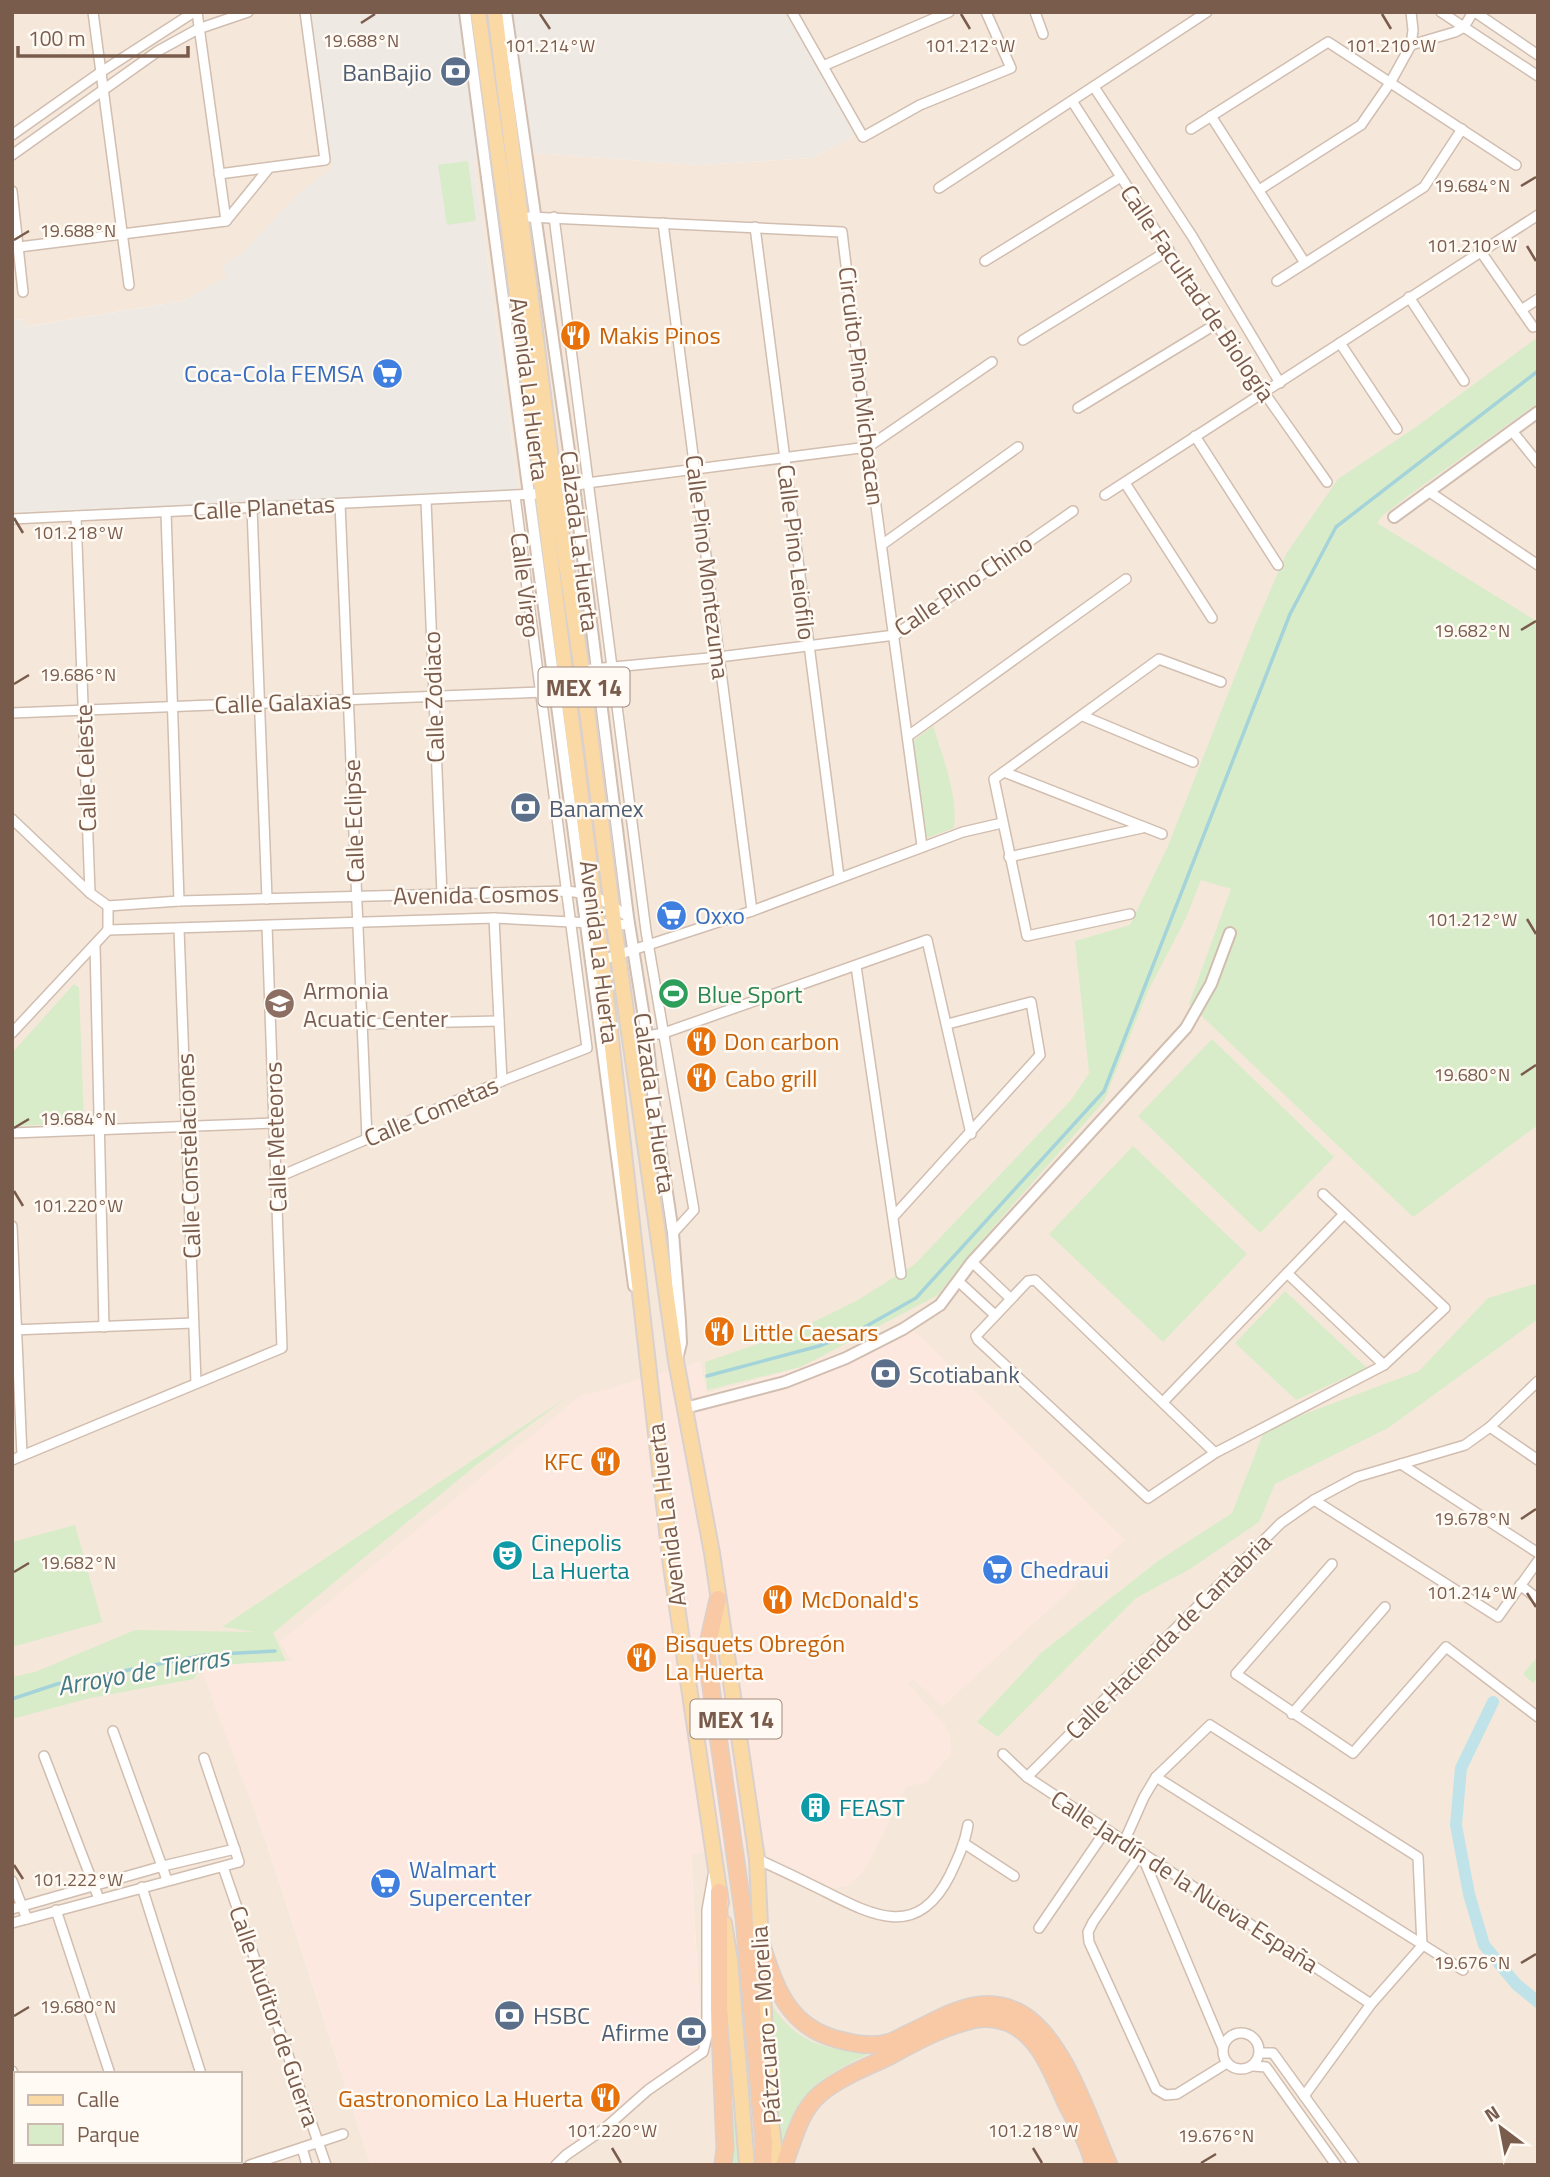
<svg xmlns="http://www.w3.org/2000/svg" width="1550" height="2177" font-family="'Titillium Web',sans-serif">
	<rect width="100%" height="100%" fill="#fdf6ec"/>
	<g fill="#f5e8da" fill-rule="evenodd">
		<path d="M12,12H308L333,168L299,193L242,253L222,266L228,276L183,301L24,327L23,319L12,320Z"/>
		<path d="M785,12H1538V2165H560L703,2052L697,2049L700,2021L691,1854L751,1724L755,1720L888,1703L912,1679L904,1321L859,1345L790,1371L706,1394L700,1363L280,1642L294,1661L201,1666L266,1841L371,2165H12V512L519,492L474,161L536,153L698,165L813,158L855,135ZM16,2074H240V2161H16Z"/>
	</g>
	<path fill="#fde8e0" d="M904,1321L1125,1540L943,1706L913,1679L908,1684L944,1724L950,1737L951,1754L925,1783L907,1786L867,1865L859,1876L846,1886L833,1888L767,1855L765,1844L691,1854L700,2021L697,2049L705,2053L647,2094L560,2165H371L266,1841L200,1666L293,1661L280,1642L579,1397L700,1362L707,1394L790,1371L859,1345Z"/>
	<path fill="#efe9e4" d="M308,12H785L855,135L813,158L698,165L536,153L474,161L519,492L12,512V320L23,319L25,327L183,301L227,276L222,266L242,253L299,193L332,168Z"/>
	<g fill="#d8ecc9">
		<path d="M468,161L476,221L447,225L438,165Z"/>
		<path d="M1538,337V403L1412,493L1382,516L1377,523L1538,622V1125L1413,1217L1189,1004L1231,889L1201,880L1185,920L1148,991L1104,1101L976,1247L938,1295L801,1367L707,1390L705,1362L793,1332L858,1300L915,1264L1071,1100L1089,1073L1075,941L1130,925L1168,846L1254,628L1286,554L1338,479L1416,427Z"/>
		<path d="M933,726C943,758 958,795 954,828L924,839L912,742Z"/>
		<path d="M74,984L79,988L84,1123L12,1126V1053Z"/>
		<path d="M1212,1039L1334,1157L1260,1233L1138,1116Z"/>
		<path d="M1133,1146L1247,1254L1163,1342L1049,1234Z"/>
		<path d="M1538,1283V1319L1388,1428L1275,1484L1259,1522L1190,1569L1136,1598L998,1737L977,1722L1041,1653L1158,1561L1232,1513L1265,1429L1419,1371L1488,1298Z"/>
		<path d="M1285,1291L1367,1368L1296,1400L1235,1343Z"/>
		<path d="M566,1398L475,1466L273,1633L286,1661L201,1666L194,1679L90,1698L12,1719V1677L35,1672L135,1630L255,1632L222,1627Z"/>
		<path d="M75,1525L102,1622L12,1647V1542Z"/>
		<path d="M1538,1656V1677L1533,1683L1523,1674Z"/>
		<path d="M771,2004C798,2045 823,2047 868,2054C816,2080 796,2092 781,2150L774,2073Z"/>
		<path d="M733,2106L739,2165H728L730,2107Z"/>
	</g>
	<g fill="none" stroke-linecap="round" stroke-linejoin="round">
		<g stroke="#a5d3da" stroke-width="3.5">
			<path d="M707,1376L819,1346L856,1332L916,1298L1104,1091L1290,614L1336,527L1538,371"/>
			<path d="M12,1699L57,1684L205,1655L275,1651"/>
		</g>
		<path stroke="#bfe3e8" stroke-width="12" d="M1493,1702L1461,1768L1456,1825L1469,1894L1484,1945L1516,1984L1538,2002"/>
		<defs>
			<g id="minor">
				<path d="M93,12L129,285"/>
				<path d="M197,12L226,221"/>
				<path d="M792,12L863,137L920,105L1011,68L986,12"/>
				<path d="M1035,12L1043,34"/>
				<path d="M1441,12L1538,76"/>
				<path d="M1475,12L1538,55"/>
				<path d="M1411,45L1455,32L1464,27L1473,12"/>
				<path d="M823,66L949,12"/>
				<path d="M1094,87L1192,236L1280,383"/>
				<path d="M1072,101L1216,324L1327,482"/>
				<path d="M1211,116L1305,263"/>
				<path d="M1191,129L1328,42L1516,165"/>
				<path d="M12,135L101,72L194,12"/>
				<path d="M12,155L158,51L198,29L248,12"/>
				<path d="M219,174L325,160L305,12"/>
				<path d="M939,188L1207,12"/>
				<path d="M1259,190L1361,125L1390,83L1411,45L1413,30L1411,12"/>
				<path d="M12,191L23,292"/>
				<path d="M529,217L842,232L868,447L922,846"/>
				<path d="M554,217L646,931L694,1210L673,1233"/>
				<path d="M663,223L752,911"/>
				<path d="M755,227L839,877"/>
				<path d="M19,247L226,221L269,168"/>
				<path d="M1481,252L1533,327"/>
				<path d="M985,261L1121,177"/>
				<path d="M1277,281L1424,187L1462,129"/>
				<path d="M1409,297L1464,381"/>
				<path d="M1521,310L1538,299"/>
				<path d="M1023,340L1169,250"/>
				<path d="M1340,343L1397,429"/>
				<path d="M1078,408L1216,324"/>
				<path d="M1512,431L1538,463"/>
				<path d="M1195,436L1278,565"/>
				<path d="M1125,483L1212,618"/>
				<path d="M552,491L587,483L868,447L992,362"/>
				<path d="M1428,491L1538,565"/>
				<path d="M1105,495L1538,215"/>
				<path d="M426,500L442,894"/>
				<path d="M340,504L367,1139"/>
				<path d="M252,508L267,899"/>
				<path d="M166,512L179,901"/>
				<path d="M76,516L90,893"/>
				<path d="M12,519L535,494"/>
				<path d="M883,544L1018,447"/>
				<path d="M582,670L719,657L895,635L1073,511"/>
				<path d="M12,713L568,691"/>
				<path d="M1083,716L1193,762"/>
				<path d="M908,736L1126,579"/>
				<path d="M1004,772L1162,834"/>
				<path d="M12,819L90,893L108,906V930"/>
				<path d="M1009,857L1142,828"/>
				<path d="M108,906L179,901L567,891C594,894 607,901 628,917"/>
				<path d="M1130,914L1027,936L994,779L1159,659L1221,682"/>
				<path d="M494,918L502,1081"/>
				<path d="M179,929L196,1383"/>
				<path d="M108,930L494,918L629,925"/>
				<path d="M95,945L104,1327"/>
				<path d="M602,960L752,911L963,832L1002,823"/>
				<path d="M856,966L901,1274"/>
				<path d="M362,1024L499,1021"/>
				<path d="M12,1033L108,930"/>
				<path d="M647,1036L664,1033L927,940L971,1134"/>
				<path d="M12,1133L274,1123"/>
				<path d="M276,1178L502,1081L587,1048L515,496"/>
				<path d="M894,1216L1040,1055L1031,1002L948,1024"/>
				<path d="M12,1226L22,1455"/>
				<path d="M972,1262L1010,1298"/>
				<path d="M1287,1273L1384,1365"/>
				<path d="M958,1281L995,1315"/>
				<path d="M12,1330L193,1323"/>
				<path d="M1163,1402L1344,1214"/>
				<path d="M1490,1427L1538,1460"/>
				<path d="M1215,1453L1035,1280L1028,1281L976,1336L978,1340L1148,1498L1215,1453L1384,1365L1445,1308L1323,1194"/>
				<path d="M12,1460L282,1348L267,926"/>
				<path d="M1401,1464L1538,1553"/>
				<path d="M1314,1500L1498,1617L1538,1561"/>
				<path d="M1332,1564L1236,1674L1353,1753L1446,1647L1538,1717"/>
				<path d="M1520,1585L1538,1599"/>
				<path d="M1292,1714L1385,1607"/>
				<path d="M113,1731L167,1880"/>
				<path d="M1003,1754L1027,1777L1371,2004"/>
				<path d="M44,1756L99,1899"/>
				<path d="M1027,1777L1281,1523L1314,1500L1357,1477L1465,1445L1490,1427L1538,1381"/>
				<path d="M1156,1777L1463,1970"/>
				<path d="M1124,1842L1144,1797L1156,1777L1210,1725L1418,1857L1422,1946L1371,2004L1304,2096"/>
				<path d="M965,1844L1014,1876"/>
				<path d="M1141,1853L1093,1922L1088,1932L1089,1942L1156,2089L1166,2095L1177,2094L1227,2063"/>
				<path d="M1141,1853L1223,2048"/>
				<path d="M757,1859C779,1869 802,1880 824,1891C875,1917 918,1939 950,1875C958,1858 965,1843 968,1825"/>
				<path d="M223,1867L326,2165"/>
				<path d="M12,1881L27,1919"/>
				<path d="M142,1887L201,2074"/>
				<path d="M12,1909L163,1866L235,1849"/>
				<path d="M56,1910L110,2074"/>
				<path d="M12,1923L239,1862L204,1758"/>
				<path d="M1039,1928L1106,1830"/>
				<circle cx="1241" cy="2051" r="18"/>
				<path d="M1260,2053H1273L1354,2165"/>
				<path d="M1253,2066L1266,2067L1336,2165"/>
				<path d="M12,2071L16,2081"/>
				<path d="M302,2148L307,2165"/>
				<path d="M12,2155L16,2154"/>
				<path d="M42,2161L44,2165"/>
				<path d="M139,2161L140,2165"/>
				<path d="M228,2161L229,2165"/>
				<path d="M250,2165L343,2134"/>
				<path d="M556,2165L566,2155L604,2129L648,2090L703,2052L707,2036V1910L713,1876"/>
			</g>
			<g id="tertiary">
				<path d="M465,12L634,1286"/>
				<path d="M506,12L574,486L628,917L647,1036L655,1112L673,1233L680,1321L681,1343L678,1355"/>
				<path d="M1394,517L1538,412"/>
				<path d="M685,1408L785,1382L846,1358L903,1329L940,1305L972,1262L1186,1028L1211,984L1230,933"/>
			</g>
			<g id="primary">
				<path d="M478,12L509,232L602,960L671,1566L721,1903"/>
				<path d="M495,12L555,490L582,670L618,955L676,1361L712,1553L757,1859L768,2102L777,2165"/>
				<path d="M724,1923L730,1960L747,2165"/>
			</g>
			<g id="trunk">
				<path d="M718,1599L706,1652L744,1918L764,2144L763,2165"/>
				<path d="M719,1892V2008L725,2148L723,2165"/>
				<path d="M759,1937C775,1984 785,2027 840,2040C855,2044 872,2047 887,2043C894,2041 901,2037 907,2034C945,2017 980,1990 1022,2014C1065,2040 1089,2120 1109,2165"/>
				<path d="M784,2165C794,2140 799,2112 820,2094C839,2078 864,2068 886,2058C912,2044 940,2028 969,2021C981,2017 994,2018 1006,2022C1038,2033 1052,2073 1065,2101C1074,2120 1090,2144 1093,2165"/>
			</g>
		</defs>
		<use href="#minor" stroke="#d1beb0" stroke-width="12"/>
		<use href="#tertiary" stroke="#d1beb0" stroke-width="14"/>
		<use href="#primary" stroke="#dad1cd" stroke-width="18"/>
		<use href="#trunk" stroke="#dad1cd" stroke-width="19"/>
		<use href="#minor" stroke="#fff" stroke-width="9"/>
		<use href="#tertiary" stroke="#fff" stroke-width="10"/>
		<use href="#primary" stroke="#fbd9a5" stroke-width="14"/>
		<use href="#trunk" stroke="#f9c8a4" stroke-width="16"/>
	</g>
	<path fill="none" stroke="#7a5c4d" stroke-width="2.5" d="M540,14L550,29M961,14L970,29M1382,14L1391,29M361,23L375,14M1521,186L1536,177M14,240L29,231M1527,246L1536,261M14,518L23,533M1521,630L1536,621M14,684L29,675M1527,919L1536,934M1521,1075L1536,1065M14,1128L29,1119M14,1191L23,1206M1521,1519L1536,1509M14,1572L29,1563M1527,1593L1536,1607M14,1865L23,1879M1521,1963L1536,1954M14,2016L29,2007M612,2148L621,2163M1033,2148L1042,2163M1201,2163L1216,2154"/>
	<defs>
		<symbol id="bank-disc" viewBox="-11 -11 22 22"><circle r="9.5" fill="#5c6f8a" stroke="#fffaf3"/><path d="M-6-4H6V4H-6ZM0-2.3a2.3 2.3 0 1 0 0 4.6a2.3 2.3 0 1 0 0-4.6Z" fill="#fff"/></symbol>
		<symbol id="restaurant-disc" viewBox="-11 -11 22 22"><circle r="9.5" fill="#e8710a" stroke="#fffaf3"/><path d="M-5-6h1v4h1v-4h1v4h1v-4h1v5L-1.5 .5V6h-2V.5L-5-1ZM5-6V6H3V1.5H1.5Q1.5-4 5-6Z" fill="#fff"/></symbol>
		<symbol id="supermarket-disc" viewBox="-11 -11 22 22"><circle r="9.5" fill="#3f7fe0" stroke="#fffaf3"/><path d="M-6-5.5h2.5l.6 2H6L4.5 2H-2.5L-4.4-4H-6ZM-1.5 3.2a1.3 1.3 0 1 0 .1 0ZM3 3.2a1.3 1.3 0 1 0 .1 0Z" fill="#fff"/></symbol>
		<symbol id="stadium-disc" viewBox="-11 -11 22 22"><circle r="9.5" fill="#2e9e5b" stroke="#fffaf3"/><path d="M0-5a6.5 5 0 1 0 0 10a6.5 5 0 1 0 0-10ZM-3.5-1.8h7v3.6h-7Z" fill="#fff"/></symbol>
		<symbol id="school-disc" viewBox="-11 -11 22 22"><circle r="9.5" fill="#8d6e63" stroke="#fffaf3"/><path d="M0-5L7-2L0 1L-7-2ZM-4 1L0 2.5L4 1V4Q0 6-4 4Z" fill="#fff"/></symbol>
		<symbol id="theatre-disc" viewBox="-11 -11 22 22"><circle r="9.5" fill="#0f9aa8" stroke="#fffaf3"/><path d="M-5-5.5Q0-4 5-5.5V0Q5 5 0 6Q-5 5-5 0ZM-3.3-2.5H-1v1.5H-3.3ZM1-2.5H3.3v1.5H1ZM-2.8 1Q0 5.5 2.8 1Z" fill="#fff"/></symbol>
		<symbol id="building-disc" viewBox="-11 -11 22 22"><circle r="9.5" fill="#0f9aa8" stroke="#fffaf3"/><path d="M-4-6H4V6H1V3H-1V6H-4ZM-2.5-4.3h1.7v1.8h-1.7ZM.8-4.3h1.7v1.8H.8ZM-2.5-1h1.7V.8h-1.7ZM.8-1h1.7V.8H.8Z" fill="#fff"/></symbol>
	</defs>
	<g fill-rule="evenodd">
		<use href="#bank-disc" x="438" y="54" width="35" height="35"/>
		<use href="#restaurant-disc" x="558" y="318" width="35" height="35"/>
		<use href="#supermarket-disc" x="370" y="356" width="35" height="35"/>
		<use href="#bank-disc" x="508" y="790" width="35" height="35"/>
		<use href="#supermarket-disc" x="654" y="898" width="35" height="35"/>
		<use href="#stadium-disc" x="656" y="976" width="35" height="35"/>
		<use href="#school-disc" x="262" y="986" width="35" height="35"/>
		<use href="#restaurant-disc" x="684" y="1024" width="35" height="35"/>
		<use href="#restaurant-disc" x="684" y="1060" width="35" height="35"/>
		<use href="#restaurant-disc" x="702" y="1314" width="35" height="35"/>
		<use href="#bank-disc" x="868" y="1356" width="35" height="35"/>
		<use href="#restaurant-disc" x="588" y="1444" width="35" height="35"/>
		<use href="#theatre-disc" x="490" y="1538" width="35" height="35"/>
		<use href="#supermarket-disc" x="980" y="1552" width="35" height="35"/>
		<use href="#restaurant-disc" x="760" y="1582" width="35" height="35"/>
		<use href="#restaurant-disc" x="624" y="1640" width="35" height="35"/>
		<use href="#building-disc" x="798" y="1790" width="35" height="35"/>
		<use href="#supermarket-disc" x="368" y="1866" width="35" height="35"/>
		<use href="#bank-disc" x="492" y="1998" width="35" height="35"/>
		<use href="#bank-disc" x="674" y="2014" width="35" height="35"/>
		<use href="#restaurant-disc" x="588" y="2080" width="35" height="35"/>
	</g>
	<g text-anchor="middle" dominant-baseline="central" stroke-width="5" stroke-linejoin="round" paint-order="stroke">
		<g fill="#fffaf3" stroke="#a28b7f" stroke-width="2">
			<rect x="538.5" y="667.5" width="91" height="39" rx="5"/>
			<rect x="690.5" y="1699.5" width="91" height="39" rx="5"/>
		</g>
		<g font-size="23" font-weight="bold" fill="#7a5c4d">
			<text x="584" y="687">MEX 14</text>
			<text x="736" y="1719">MEX 14</text>
		</g>
		<g font-size="24" fill="#4e5e75" stroke="#fffaf3" text-anchor="start">
			<text x="432" y="72" text-anchor="end">BanBajio</text>
			<text x="549" y="808">Banamex</text>
			<text x="909" y="1374">Scotiabank</text>
			<text x="533" y="2015">HSBC</text>
			<text x="669" y="2032" text-anchor="end">Afirme</text>
		</g>
		<g font-size="24" fill="#7a5c4d" stroke="#fffaf3">
			<text transform="translate(1198 293) rotate(56)">Calle Facultad de Biología</text>
			<text transform="translate(862 386) rotate(83)">Circuito Pino Michoacan</text>
			<text transform="translate(530 389) rotate(83)">Avenida La Huerta</text>
			<text transform="translate(264 507) rotate(-3)">Calle Planetas</text>
			<text transform="translate(580 541) rotate(83)">Calzada La Huerta</text>
			<text transform="translate(797 552) rotate(83)">Calle Pino Leiofilo</text>
			<text transform="translate(708 567) rotate(83)">Calle Pino Montezuma</text>
			<text transform="translate(526 585) rotate(83)">Calle Virgo</text>
			<text transform="translate(963 585) rotate(-34)">Calle Pino Chino</text>
			<text transform="translate(433 697) rotate(-92)">Calle Zodiaco</text>
			<text transform="translate(283 702) rotate(-2)">Calle Galaxias</text>
			<text transform="translate(85 768) rotate(-92)">Calle Celeste</text>
			<text transform="translate(353 821) rotate(-92)">Calle Eclipse</text>
			<text transform="translate(476 894) rotate(-1)">Avenida Cosmos</text>
			<text transform="translate(600 952) rotate(83)">Avenida La Huerta</text>
			<text transform="translate(655 1103) rotate(82)">Calzada La Huerta</text>
			<text transform="translate(431 1111) rotate(-23)">Calle Cometas</text>
			<text transform="translate(275 1137) rotate(-92)">Calle Meteoros</text>
			<text transform="translate(188 1156) rotate(-92)">Calle Constelaciones</text>
			<text transform="translate(666 1515) rotate(-97)">Avenida La Huerta</text>
			<text transform="translate(1168 1636) rotate(-45)">Calle Hacienda de Cantabria</text>
			<text transform="translate(1185 1881) rotate(33)">Calle Jardín de la Nueva España</text>
			<text transform="translate(275 2016) rotate(71)">Calle Auditor de Guerra</text>
			<text transform="translate(765 2025) rotate(-94)">Pátzcuaro - Morelia</text>
		</g>
		<g font-size="24" fill="#c56008" stroke="#fffaf3" text-anchor="start">
			<text x="599" y="335">Makis Pinos</text>
			<text x="724" y="1041">Don carbon</text>
			<text x="725" y="1078">Cabo grill</text>
			<text x="742" y="1332">Little Caesars</text>
			<text x="583" y="1461" text-anchor="end">KFC</text>
			<text x="801" y="1599">McDonald's</text>
			<text x="665" y="1643">Bisquets Obregón<tspan x="665" dy="28">La Huerta</tspan></text>
			<text x="583" y="2098" text-anchor="end">Gastronomico La Huerta</text>
		</g>
		<g font-size="24" fill="#366cbe" stroke="#fffaf3" text-anchor="start">
			<text x="364" y="373" text-anchor="end">Coca-Cola FEMSA</text>
			<text x="695" y="915">Oxxo</text>
			<text x="1020" y="1569">Chedraui</text>
			<text x="409" y="1869">Walmart<tspan x="409" dy="28">Supercenter</tspan></text>
		</g>
		<g font-size="24" fill="#785e54" stroke="#fffaf3" text-anchor="start">
			<text x="303" y="990">Armonia<tspan x="303" dy="28">Acuatic Center</tspan></text>
		</g>
		<g font-size="24" fill="#27864d" stroke="#fffaf3" text-anchor="start">
			<text x="697" y="994">Blue Sport</text>
		</g>
		<g font-size="24" fill="#0d838f" stroke="#fffaf3" text-anchor="start">
			<text x="531" y="1542">Cinepolis<tspan x="531" dy="28">La Huerta</tspan></text>
			<text x="839" y="1807">FEAST</text>
		</g>
		<g font-size="26" font-style="italic" fill="#437c86" stroke="#fffaf3">
			<text transform="translate(143 1671) rotate(-10)">Arroyo de Tierras</text>
		</g>
	</g>
	<g font-size="18" text-anchor="middle" fill="#7a5c4d" stroke="#fffaf3" stroke-width="5" stroke-linejoin="round" paint-order="stroke">
		<text x="361" y="47">19.688°N</text>
		<text x="550" y="52">101.214°W</text>
		<text x="970" y="52">101.212°W</text>
		<text x="1391" y="52">101.210°W</text>
		<text x="1472" y="192">19.684°N</text>
		<text x="78" y="237">19.688°N</text>
		<text x="1472" y="252">101.210°W</text>
		<text x="78" y="539">101.218°W</text>
		<text x="1472" y="637">19.682°N</text>
		<text x="78" y="681">19.686°N</text>
		<text x="1472" y="926">101.212°W</text>
		<text x="1472" y="1081">19.680°N</text>
		<text x="78" y="1125">19.684°N</text>
		<text x="78" y="1212">101.220°W</text>
		<text x="1472" y="1525">19.678°N</text>
		<text x="78" y="1569">19.682°N</text>
		<text x="1472" y="1599">101.214°W</text>
		<text x="78" y="1886">101.222°W</text>
		<text x="1472" y="1969">19.676°N</text>
		<text x="78" y="2013">19.680°N</text>
		<text x="612" y="2137">101.220°W</text>
		<text x="1033" y="2137">101.218°W</text>
		<text x="1216" y="2142">19.676°N</text>
	</g>
	<rect width="1550" height="2177" fill="none" stroke="#7a5c4d" stroke-width="28"/>
	<rect x="14" y="2072" width="228" height="91" fill="#fffaf3" stroke="#cabbb1" stroke-width="2"/>
	<rect x="28" y="2095" width="35" height="10" fill="#fbd9a5" stroke="#cabbb1" stroke-width="2"/>
	<text x="77" y="2107" font-size="21" fill="#7a5c4d">Calle</text>
	<rect x="28" y="2124" width="35" height="21" fill="#d8ecc9" stroke="#cabbb1" stroke-width="2"/>
	<text x="77" y="2142" font-size="21" fill="#7a5c4d">Parque</text>
	<g transform="translate(1501 2128) rotate(328)" stroke="#fffaf3" stroke-width="5" paint-order="stroke">
	<path d="M0-5L12 26L0 18L-12 26Z" fill="#7a5c4d"/>
	<text y="-10" font-size="19" font-weight="bold" text-anchor="middle" fill="#7a5c4d">N</text>
	</g>
	<path d="M18 46v10h170v-10" fill="none" stroke="#7a5c4d" stroke-width="3.5"/>
	<text x="28" y="46" font-size="21" fill="#7a5c4d" stroke="#fffaf3" stroke-width="5" paint-order="stroke">100 m</text>
</svg>
